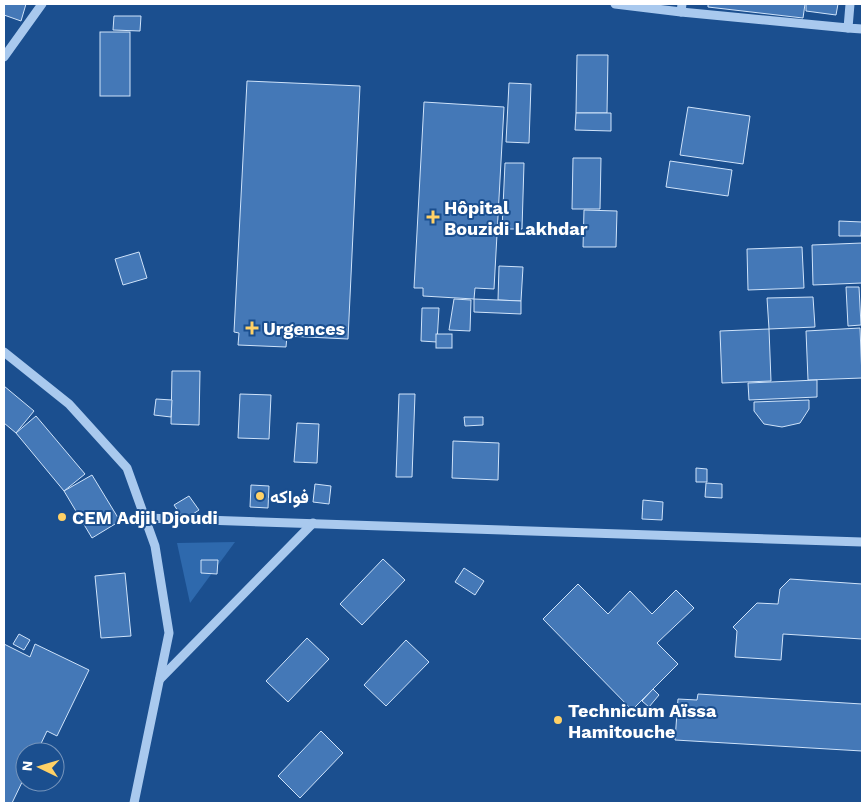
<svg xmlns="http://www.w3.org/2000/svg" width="866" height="807" font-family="'Work Sans',Vazirmatn,sans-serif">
	<rect width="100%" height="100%" fill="#1b4f8f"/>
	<path fill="#2e69ad" d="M235,542L190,603L177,543Z"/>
	<g fill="#4478b7" stroke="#cfe3fa">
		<path d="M4,4H26L21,21L4,15Z"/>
		<path d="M708,4H805L803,18L708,7Z"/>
		<path d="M806,4H838L836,15L806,11Z"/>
		<path d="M114,16H141L140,31L113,30Z"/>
		<rect x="100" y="32" width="30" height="64"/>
		<path d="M577,55H608L607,113H576Z"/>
		<path d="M247,81L360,86L348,339L287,336L286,347L238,345L239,333L234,332Z"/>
		<path d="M509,83L531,84L529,143L506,142Z"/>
		<path d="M424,102L504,107L494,289L475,288L474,299L423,296V288H414Z"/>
		<path d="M688,107L750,116L743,164L680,155Z"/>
		<path d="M576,113H611V131L575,130Z"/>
		<path d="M573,158H601L600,209H572Z"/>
		<path d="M670,161L732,170L728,196L666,187Z"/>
		<path d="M505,163H524L522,229H502Z"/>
		<path d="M584,210L617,211L616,247H583Z"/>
		<path d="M839,221L862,222L861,236H839Z"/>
		<path d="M862,243V283L813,285L812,245Z"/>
		<path d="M802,247L804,288L748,290L747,249Z"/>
		<path d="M139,252L147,278L123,285L115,259Z"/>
		<path d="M499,266L523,267L521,301L498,300Z"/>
		<path d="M846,287H859L861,325L848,326Z"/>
		<path d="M813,297L815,327L769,329L767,298Z"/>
		<path d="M454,299L471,300L470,331L449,330Z"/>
		<path d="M474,299L521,301V314L474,312Z"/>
		<path d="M422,308H439L437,342L421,341Z"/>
		<path d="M860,328L862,378L808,380L806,331Z"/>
		<path d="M769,329L771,381L722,383L720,331Z"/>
		<rect x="436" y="334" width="16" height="14"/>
		<path d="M172,371H200L199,425L171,424Z"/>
		<path d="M817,380V397L749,400L748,383Z"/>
		<path d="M4,386L34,411L16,433L4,423Z"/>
		<path d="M240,394L271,395L269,439L238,438Z"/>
		<path d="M399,394H415L412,477H396Z"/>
		<path d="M156,399L172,400L171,417L154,415Z"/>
		<path d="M809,400V409L800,423L782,427L764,424L754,411V402Z"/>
		<path d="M36,416L85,474L64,491L16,433Z"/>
		<path d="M464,417H483V425L465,426Z"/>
		<path d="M297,423L319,424L317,463L294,462Z"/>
		<path d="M453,441L499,443L498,480L452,478Z"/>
		<path d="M696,468L707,469V482H696Z"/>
		<path d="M92,475L120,521L92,538L64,491Z"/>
		<path d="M706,483L722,484V498L705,497Z"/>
		<path d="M315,484L331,486L329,504L313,502Z"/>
		<path d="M251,485L269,486L268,508L250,507Z"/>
		<path d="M189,496L199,510L184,520L174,505Z"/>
		<path d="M643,500L663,502L662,520L642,519Z"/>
		<path d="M383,559L405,580L362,625L340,604Z"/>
		<path d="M201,560H218L217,574L201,573Z"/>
		<path d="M464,568L484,581L475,595L455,582Z"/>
		<path d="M125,573L131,636L101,638L95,576Z"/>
		<path d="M790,579L862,584V639L783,634L781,660L735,657L737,631L733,627L757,603L778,604L780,589Z"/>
		<path d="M578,584L608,614L630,591L652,614L676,590L694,608L657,643L678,664L632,710L543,619Z"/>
		<path d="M19,634L30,640L24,650L13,644Z"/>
		<path d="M307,638L329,659L288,702L266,681Z"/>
		<path d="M406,640L429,662L386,706L364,685Z"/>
		<path d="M4,644L30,657L35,644L89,670L57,736L47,731L37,752H25V776L12,803H4Z"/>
		<path d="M653,689L659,695L649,707L642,701Z"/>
		<path d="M698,694L862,704V751L675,740L678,699L697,700Z"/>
		<path d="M321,731L343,753L300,798L278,776Z"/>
	</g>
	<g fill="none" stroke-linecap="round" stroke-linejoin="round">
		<g stroke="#a9c9ee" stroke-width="9">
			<path d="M615,4L681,12L682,4"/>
			<path d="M850,4L848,28L862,29"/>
			<path d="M681,12L848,28"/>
			<path d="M4,57L42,4"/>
			<path d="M4,352L69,404L127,468L155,546L169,633L134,803"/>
			<path d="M145,518L862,542"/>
			<path d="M160,679L313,523"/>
		</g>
	</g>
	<g fill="#ffd166" stroke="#1b4f8f" stroke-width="2">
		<path d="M430.5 209.5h5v5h5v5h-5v5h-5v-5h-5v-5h5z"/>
		<path d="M249.5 320.5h5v5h5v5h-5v5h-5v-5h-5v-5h5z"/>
		<circle cx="260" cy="496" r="5"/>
		<circle cx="62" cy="517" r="5"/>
		<circle cx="558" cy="720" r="5"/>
	</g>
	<g text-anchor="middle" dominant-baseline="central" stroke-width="4" stroke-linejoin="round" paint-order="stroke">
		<g font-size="18" font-weight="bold" fill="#fff" stroke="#1b4f8f" text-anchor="start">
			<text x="444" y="207">Hôpital<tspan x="444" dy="21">Bouzidi Lakhdar</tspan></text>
			<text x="263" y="328">Urgences</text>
			<text x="270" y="496">فواكه</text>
			<text x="72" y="517">CEM Adjil Djoudi</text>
			<text x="568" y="710">Technicum Aïssa<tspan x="568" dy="21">Hamitouche</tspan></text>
		</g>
	</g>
	<rect width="866" height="807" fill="none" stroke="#ffffff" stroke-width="10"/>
	<g transform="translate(40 767) rotate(275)"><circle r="24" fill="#1b4f8f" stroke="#7695bc"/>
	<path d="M0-4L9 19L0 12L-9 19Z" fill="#ffd166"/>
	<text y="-8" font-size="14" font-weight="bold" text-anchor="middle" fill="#ffffff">N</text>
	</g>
</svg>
